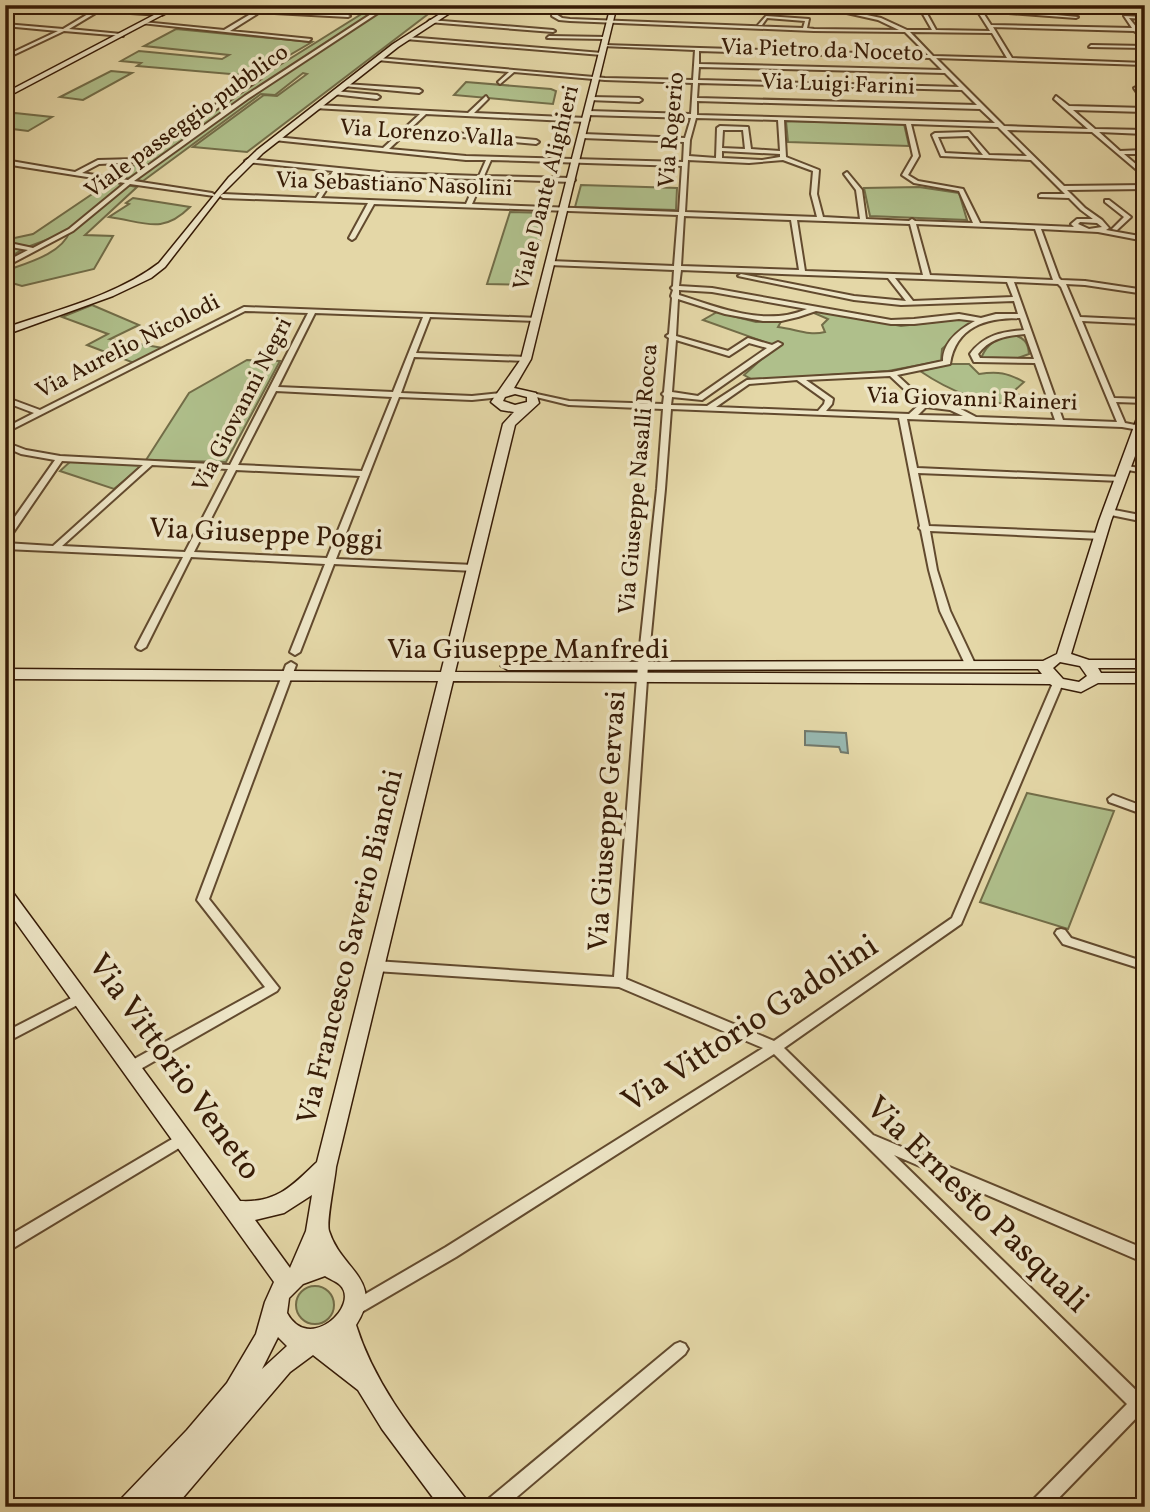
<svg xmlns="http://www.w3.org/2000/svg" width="1150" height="1512" font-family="Vollkorn,serif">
	<rect width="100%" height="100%" fill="#e4d7a7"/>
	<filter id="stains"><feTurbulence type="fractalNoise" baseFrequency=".00286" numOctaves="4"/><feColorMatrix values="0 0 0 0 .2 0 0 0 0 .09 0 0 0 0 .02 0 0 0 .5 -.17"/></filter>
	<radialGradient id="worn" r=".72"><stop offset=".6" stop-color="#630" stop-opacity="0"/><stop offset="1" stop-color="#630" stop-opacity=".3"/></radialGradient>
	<g fill="#afbf8b" stroke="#726d48" stroke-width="2">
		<path d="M376,5H440L247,152L193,147L264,95L277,96L307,74L303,73L275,95L261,94L143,181L118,177L243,88Z"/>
		<path d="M176,29L312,42L254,76L137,66L141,63L121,61L139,51L222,59L229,55L144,46Z"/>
		<path d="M111,71L132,73L83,100L60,97Z"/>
		<path d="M466,82L551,89L556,91L553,104L454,95Z"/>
		<path d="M15,113L52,117L28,131L5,128V119Z"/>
		<path d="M786,121L904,124L909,146L788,142Z"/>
		<path d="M110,182L137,187L85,235L113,236L94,269L22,286L5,281V271C27,263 62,254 70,231L25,248L5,260V240L33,234Z"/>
		<path d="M581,185L677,188L676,210L575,207Z"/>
		<path d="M919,187L959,193L967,220L870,216L864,188Z"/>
		<path d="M133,198L190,207C162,235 145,222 109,217L129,204L126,203Z"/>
		<path d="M510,212L547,213L527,285L487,284Z"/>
		<path d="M92,305L139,325L110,339L163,348L134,363L87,345L108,334L62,317Z"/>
		<path d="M818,310L901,326L962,319L973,321L942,349L941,361L888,371L753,380L744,375L776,346L703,320L717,312L756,322L782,320L778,327C796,329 808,336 825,332L822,325L828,319L814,313Z"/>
		<path d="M1014,335C1024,338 1028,342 1029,354L1018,358H981C988,342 997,338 1014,335Z"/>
		<path d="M247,360L280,361L226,462L146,460L189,393Z"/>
		<path d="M951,364H969L979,374C998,371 1008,373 1024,382L1013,392L1026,398L1020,405C982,404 951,392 920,371Z"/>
		<path d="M72,460L143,465L114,489L60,471Z"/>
		<path d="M1027,793L1114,811L1068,929L980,902Z"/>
		<circle cx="315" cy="1305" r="19"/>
	</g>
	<path fill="#98b8b0" stroke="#71796c" stroke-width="2" d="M805,731L846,733L848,753L841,752L839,747L805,745Z"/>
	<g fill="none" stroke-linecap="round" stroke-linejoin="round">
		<defs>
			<g id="street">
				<path d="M103,5H108L103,9L164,14L162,15L99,11L69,29L121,34L123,36L64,31L5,59V56L58,31L5,26V24L63,29Z"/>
				<path d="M174,5L348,15L350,16L348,17L256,12L257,14L230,31L311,39L309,41L141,23L143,22L224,30L254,12L176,7Z"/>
				<path d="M385,5H390L249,98L134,181L212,193L215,195L214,196L130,184L73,231L5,267V262L28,250L5,246V242L33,248L69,229L125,183L5,164V160L75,172L98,160L137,159L257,76H261V78L140,162L99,164L82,173L128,180L245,96Z"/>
				<path d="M554,5H558L556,14L562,18L570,19L803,28L805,21L767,18L762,25H758L766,16L809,19L807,28L814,29L899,30L878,20L811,5H820L881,18L907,30H932L920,9L853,5L977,10L974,5H978L980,8L1078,17L1076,18L982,11L991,25L1132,28L1124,16L1145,17V19L1129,18L1137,28L1145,29V31H1139L1137,33L1134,31L993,27L1012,58L1145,63V65L936,58L1004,126L1088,129L1054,99L1056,96L1069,106L1145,108V112L1073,110L1095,129L1145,130V134L1099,132L1120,151L1145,150V154H1124L1145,172V177L1092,132L1007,130L1064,186L1145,185V189L1067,190L1085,208L1102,220L1109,228L1106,230L1145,237V241L1098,232L1041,229L1059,278L1061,280L1085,281L1145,290V294L1085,285L1066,284L1080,317L1145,320V324L1082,321L1114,398L1145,399V403L1116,402L1125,423L1145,427V431L1122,427L907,419L917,468L1121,477L1125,479L1121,481L918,473L929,526L1101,533L1105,536L1101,539L930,531L937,570L950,611L975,664L973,666H967L965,664L940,611L929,570L921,530L919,528L920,526L899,418L671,409L665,489L648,665L626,979L774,1041L952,918L1053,683L1055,681H1061L1063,683L961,924L784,1048L873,1135L1145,1249V1263L894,1155L1144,1398V1410L1050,1507H1030L1032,1501L1127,1404L774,1054L456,1257L360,1313L355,1315L350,1313L347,1308L350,1303L446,1247L763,1048L619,987L375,971L371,969L369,966L371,963L375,961L614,977L638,665L657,489L663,409L569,405L528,395L532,393L569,401L663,404L664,396L662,394L664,392L669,338L666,336L669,334L672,298L671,296L673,290L671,288L673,286L674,270L550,265L547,263L550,261L674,266L678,215L374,204L355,238L352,240L349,238L368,203L223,198L220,196L223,194L316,198L333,171L246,162L245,161L248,159L389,173L479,176L486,160H466L274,140L276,137L383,148L420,114L314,108L316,105L468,113L486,96L488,99L474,113L586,118L589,120L586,122L426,114L410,129L536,140L539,142L536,144L407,132L389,149L466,156L683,162L684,142L583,138L580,136L583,134L685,138L691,118L588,115L585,113L588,111L691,114L693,83L605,80L514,72L500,84L498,82L509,72L377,60L379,58L605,78L693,80L695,50L602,46L604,45L928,55L905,32L814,31L570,21L559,20L552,16ZM925,10L978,12L990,31L936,30ZM910,32L992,33L1007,58L933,56ZM699,51L930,58L942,70L699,64ZM699,67L945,73L959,87L698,80ZM698,83L962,90L977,105L697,98ZM697,101L980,109L995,123L697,115ZM696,118L778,120L780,151L751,149L748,127L720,126L717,128L716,158L689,156L690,140ZM784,120L906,124L913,156L902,175L914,183L959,191L973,223L915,221L912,219L909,221L866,219L862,190L847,172L844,174L856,190L860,219L823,217L817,194L819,170L786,157ZM911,124L998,127L1027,156L989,155L969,132L935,133L932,135L941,156L1031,160L1065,194H1041L1039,195V197L1069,198L1081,210L1093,219H1077L1071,224L1074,227L980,223L963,189L918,181L908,175L919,156ZM723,130H743L745,149L722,148ZM968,136L983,155L945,153L938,137ZM722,151L780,154V157L762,160L722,158ZM491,160L682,166L679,212L472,204L483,179L572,182L575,180L572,178L484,176ZM688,160L749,163L783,160L813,171L811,194L817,217L685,212ZM338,172L389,177L477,179L466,204L321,198ZM684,216L791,220L799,270L681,266ZM797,220L910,224L923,275L805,271ZM1080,222L1097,223L1102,227L1089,229L1078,224ZM916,224L1035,229L1053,280L930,275ZM681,270L888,278L906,301L854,296L741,274L738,276L854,300L901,305L1014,301L1018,314H996L981,318L959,314L914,319L891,320L712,288L679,286ZM895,278L1007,282L1013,297L913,301ZM1014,282L1058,284L1061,287L1117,422L1063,420ZM679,290L712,292L807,309C764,327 721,308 679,295ZM678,299L725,314L763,321H781L798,317L816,311L891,324H914L959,319L975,321C960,329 943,341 943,361L892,372L747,380L707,406L671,405L672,397L702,400L782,344L778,342L772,345L748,338L728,351L676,336ZM1020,318L1024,330C1002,332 984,335 970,354L974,362H977L1035,363L1055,420L976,417L955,406L926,402L897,375L950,364C956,326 986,318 1020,318ZM1025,334L1034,359L980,358L978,354C990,338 1006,336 1025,334ZM676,340L729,356L749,343L767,348L698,396L672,392ZM890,376L920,404L909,414L826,411L832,404L833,399L806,380ZM797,380L825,400L824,404L818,411L716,407L749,384ZM926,407L950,410L963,416L918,415Z"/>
				<path d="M1058,5H1072V6L1070,7Z"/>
				<path d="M614,7L731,10L733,11L731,12L612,9Z"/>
				<path d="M430,20L553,30L555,31L553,32L428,22Z"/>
				<path d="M549,36L606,37L608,38L606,39L547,38Z"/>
				<path d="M407,37L602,53L604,54L602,55L405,39Z"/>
				<path d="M1091,45L1145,46V48L1089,47Z"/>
				<path d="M345,84L419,89L422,91L419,93L343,86Z"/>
				<path d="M1136,87L1145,98V104L1134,88Z"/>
				<path d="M335,91L377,95L380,97L377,99L333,94Z"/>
				<path d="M591,97L639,98L642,100L639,102L589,100Z"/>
				<path d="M1105,200H1109L1131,217L1117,230L1112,229L1124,217L1105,202Z"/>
				<path d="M244,307L539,318V320L537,321L430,317L416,353L526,357L530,359L526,361L414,357L401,393L472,396L501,393L505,395L501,397L472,400L399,397L336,559L474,565L478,568L474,571L334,564L300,652L295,655L290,652L325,564L191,557L146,647L141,650L138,649L136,647L183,557L5,549V543L53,546L143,465L62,461L8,540L5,541V531L55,460L21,454L5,447V442L26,450L60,456L230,465L308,313L245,311L5,433V428L34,413L5,402V397L40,410ZM315,313L423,317L393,392L278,387ZM276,391L392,397L362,471L238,465ZM152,465L228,469L185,552L62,546ZM236,470L360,476L327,558L194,552Z"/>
				<path d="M1122,465L1145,469V473L1122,469Z"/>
				<path d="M1109,509L1145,516V522L1106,514V510Z"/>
				<path d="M291,662L296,665L209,899L279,988L277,991L137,1071L132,1072L127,1071L125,1067L127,1063L265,987L197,900L286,665Z"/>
				<path d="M1113,795L1145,807V815L1109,802L1108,799Z"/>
				<path d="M1061,929L1065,930L1071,938L1145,962V970L1063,944L1055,933L1057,930Z"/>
				<path d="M81,993L85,995L87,998L85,1001L5,1043V1032Z"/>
				<path d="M184,1132L189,1134L191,1138L189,1142L5,1253V1238Z"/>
				<path d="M680,1342L685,1344L688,1349L685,1354L505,1507H484L486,1501L675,1344Z"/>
			</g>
			<g id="secondary">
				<path d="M173,5H181L5,98V93Z"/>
				<path d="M454,5H462L398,47L263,153L220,196L165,267L151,278L113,296L5,335V328C56,310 116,296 159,263L229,177L257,150L393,44Z"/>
				<path d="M611,5H617L531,359L514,388L536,393L539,403L515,425L455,672L1042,674L1038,669L508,670L501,666L508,662L1043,661L1057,654L1099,521L1139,413L1145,410V429L1111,521L1071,654L1089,660H1145V668H1098L1101,673H1145V683H1098L1081,692L1053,686L1050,684L453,681L336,1167C335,1180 326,1222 329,1231C341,1270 385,1280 356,1325C377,1392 423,1443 465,1498L468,1507H440L382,1429L358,1390L313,1355L290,1372L175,1507H119L122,1498L187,1430L227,1383L256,1334L265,1302L274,1282L5,907V888L11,890L240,1201C277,1203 292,1186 317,1162L438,681L5,679V669L441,672L503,424L514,412L501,410L491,402L521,359ZM515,394L527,397V402L515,405L503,401L505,397ZM1060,662L1080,666L1087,676L1079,682L1063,679L1053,668ZM312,1195L306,1231L290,1268L255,1220L284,1213ZM325,1276C329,1279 336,1281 340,1285C361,1305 309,1354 287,1313L289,1298L303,1284ZM278,1337L287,1346L262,1369Z"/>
			</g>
		</defs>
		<use href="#street" stroke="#624a2e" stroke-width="4"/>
		<use href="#secondary" stroke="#361b06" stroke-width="3"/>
		<use href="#street" fill="#ede5c6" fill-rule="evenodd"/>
		<use href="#secondary" fill="#ede5c6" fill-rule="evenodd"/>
	</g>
	<g text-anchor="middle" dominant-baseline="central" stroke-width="7" stroke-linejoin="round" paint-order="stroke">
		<g font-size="23" fill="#361b06" stroke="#ede5c6">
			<text transform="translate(822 51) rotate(2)">Via Pietro da Noceto</text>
			<text transform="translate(838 85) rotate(2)">Via Luigi Farini</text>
			<text transform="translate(187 122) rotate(-36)">Viale passeggio pubblico</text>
			<text transform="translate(672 130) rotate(-85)">Via Rogerio</text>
			<text transform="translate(427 134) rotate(4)">Via Lorenzo Valla</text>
			<text transform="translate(394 185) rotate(2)">Via Sebastiano Nasolini</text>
			<text transform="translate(547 188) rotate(-76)">Viale Dante Alighieri</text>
			<text transform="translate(128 347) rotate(-27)">Via Aurelio Nicolodi</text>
			<text transform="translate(972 400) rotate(2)">Via Giovanni Raineri</text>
			<text transform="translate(243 405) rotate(-63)">Via Giovanni Negri</text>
			<text transform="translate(639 479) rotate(-85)">Via Giuseppe Nasalli Rocca</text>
		</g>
		<g font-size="28" fill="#361b06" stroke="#ede5c6">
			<text transform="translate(266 535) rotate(3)">Via Giuseppe Poggi</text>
			<text x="528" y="650">Via Giuseppe Manfredi</text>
			<text transform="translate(608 821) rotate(-86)">Via Giuseppe Gervasi</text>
			<text transform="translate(351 947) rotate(-76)">Via Francesco Saverio Bianchi</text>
		</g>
		<g font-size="33" fill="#361b06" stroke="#ede5c6">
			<text transform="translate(751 1025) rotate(-33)">Via Vittorio Gadolini</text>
			<text transform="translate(173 1068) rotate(54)">Via Vittorio Veneto</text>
			<text transform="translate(976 1206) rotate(44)">Via Ernesto Pasquali</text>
		</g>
	</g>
	<rect width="1150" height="1512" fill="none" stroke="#e4d7a7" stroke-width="28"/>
	<rect x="7" y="7" width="1136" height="1498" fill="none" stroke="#361b06" stroke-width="3.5"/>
	<rect x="14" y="14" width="1122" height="1484" fill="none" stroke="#361b06" stroke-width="2"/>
	<rect width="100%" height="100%" filter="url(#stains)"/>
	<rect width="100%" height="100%" fill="url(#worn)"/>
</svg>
